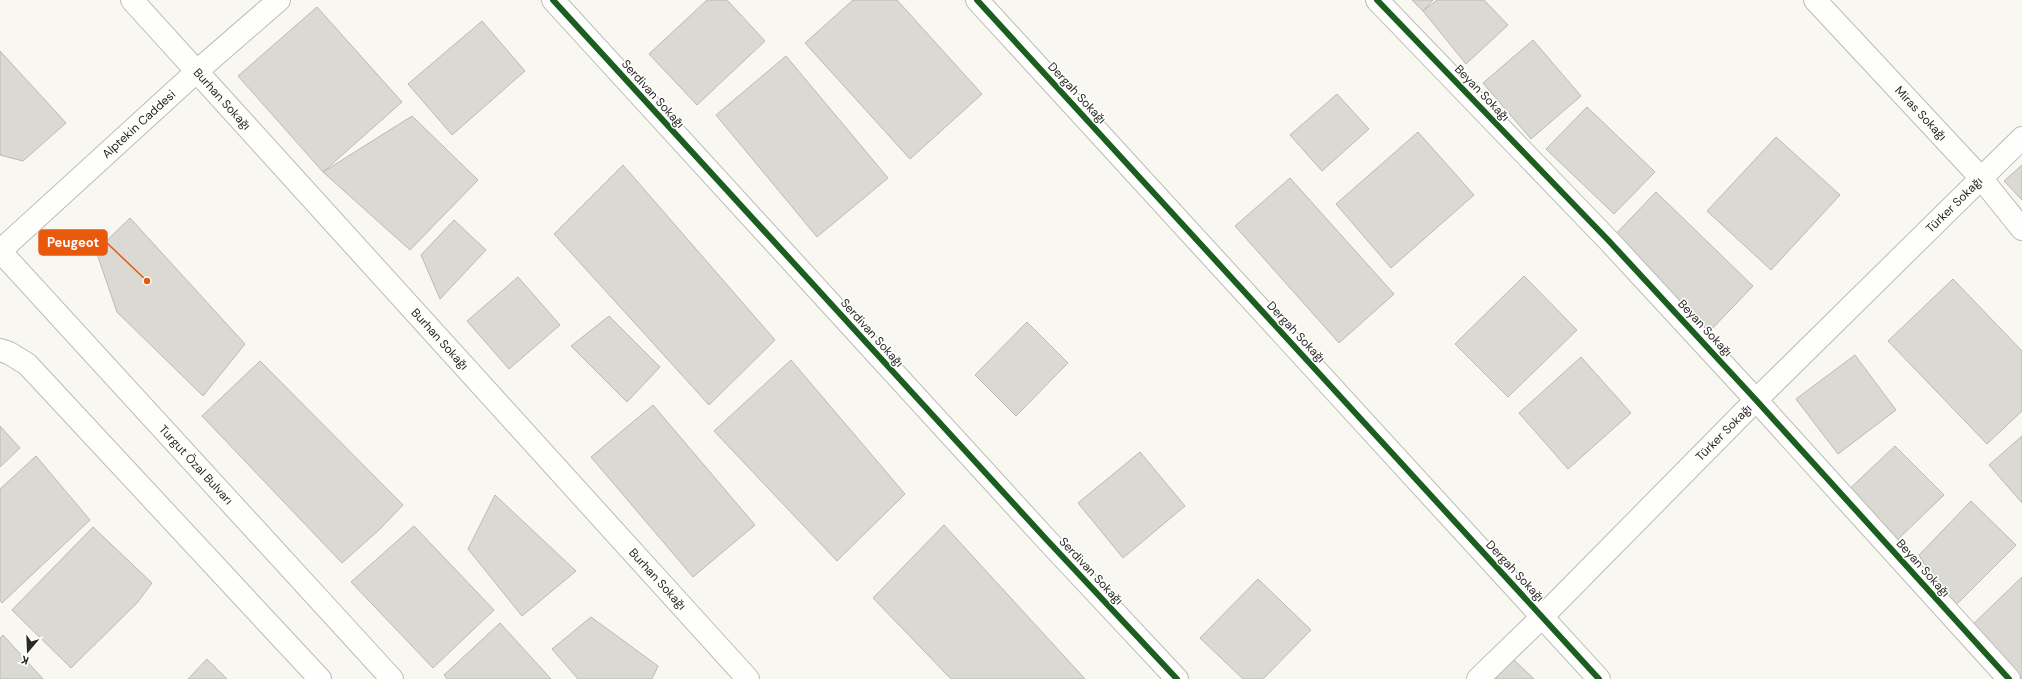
<svg xmlns="http://www.w3.org/2000/svg" width="2022" height="679" font-family="'DM Sans',sans-serif">
	<rect width="100%" height="100%" fill="#f8f7f1"/>
	<g fill="#dad9d4" stroke="#bab9b4">
		<path d="M707,0H727L765,41L697,105L649,54Z"/>
		<path d="M853,0H897L982,94L910,159L805,43Z"/>
		<path d="M1412,0H1433L1423,11Z"/>
		<path d="M1437,0H1484L1508,25L1466,64L1423,11Z"/>
		<path d="M317,7L402,102L323,172L238,76Z"/>
		<path d="M482,21L525,71L452,135L408,84Z"/>
		<path d="M1533,40L1581,96L1531,139L1483,83Z"/>
		<path d="M0,51L66,123L23,161L0,155Z"/>
		<path d="M786,56L888,178L817,237L716,115Z"/>
		<path d="M1337,94L1369,129L1322,171L1290,135Z"/>
		<path d="M1587,107L1655,172L1614,214L1546,149Z"/>
		<path d="M412,116L478,180L410,250L323,172Z"/>
		<path d="M1418,132L1474,195L1391,268L1336,204Z"/>
		<path d="M1776,137L1840,195L1771,270L1707,211Z"/>
		<path d="M623,165L775,340L709,405L554,234Z"/>
		<path d="M2022,165V200L2004,181Z"/>
		<path d="M1290,178L1394,294L1339,343L1235,226Z"/>
		<path d="M1656,192L1753,286L1707,334L1609,241Z"/>
		<path d="M130,218L245,344L203,396L117,312L96,251Z"/>
		<path d="M454,220L486,250L440,299L421,255Z"/>
		<path d="M1524,276L1577,330L1508,397L1455,344Z"/>
		<path d="M518,277L560,325L509,369L467,321Z"/>
		<path d="M1953,279L2022,351V411L1987,444L1888,341Z"/>
		<path d="M609,316L660,367L627,402L571,346Z"/>
		<path d="M1027,322L1068,363L1016,416L975,375Z"/>
		<path d="M1855,355L1896,410L1838,454L1796,399Z"/>
		<path d="M1581,357L1631,413L1568,469L1519,413Z"/>
		<path d="M791,360L905,494L837,561L714,431Z"/>
		<path d="M260,361L403,505L379,530L342,563L202,416Z"/>
		<path d="M653,405L755,525L693,577L591,457Z"/>
		<path d="M0,426L20,448L0,467Z"/>
		<path d="M2022,436V503L1989,465Z"/>
		<path d="M1895,446L1944,495L1892,545L1843,495Z"/>
		<path d="M1140,452L1185,506L1123,558L1078,503Z"/>
		<path d="M36,456L90,520L2,603L0,600V489Z"/>
		<path d="M495,495L576,571L522,616L468,549Z"/>
		<path d="M1971,501L2016,545L1952,609L1919,555Z"/>
		<path d="M944,525L1085,679H951L873,598Z"/>
		<path d="M414,526L494,610L433,668L351,582Z"/>
		<path d="M93,527L152,583L137,603L71,668L12,610Z"/>
		<path d="M2022,577V678L2019,679L1969,628Z"/>
		<path d="M1258,579L1311,630L1263,679H1243L1200,638Z"/>
		<path d="M591,617L658,666L652,679H578L552,649Z"/>
		<path d="M500,623L551,679H447L444,675Z"/>
		<path d="M3,635L43,679H0V638Z"/>
		<path d="M207,659L227,679H188Z"/>
		<path d="M1514,660L1534,679H1493Z"/>
	</g>
	<g fill="none" stroke-linecap="round" stroke-linejoin="round">
		<defs>
			<g id="minor">
				<path id="s1" d="M132,0L748,679"/>
				<path d="M553,0L1046,539L1177,679"/>
				<path d="M977,0L1599,679"/>
				<path d="M1377,0L1609,241L1756,400L2009,679"/>
				<path id="s2" d="M1815,0L1981,178L2022,229"/>
			</g>
			<g id="tertiary">
				<path id="s3" d="M1478,679L1542,617L1756,400L2022,138"/>
			</g>
			<g id="secondary">
				<path id="s4" d="M0,251L196,72L279,0"/>
			</g>
			<g id="primary">
				<path id="s5" d="M0,251L392,679"/>
				<path d="M0,350L9,353L27,364L320,679"/>
			</g>
		</defs>
		<use href="#minor" stroke="#bcbbb7" stroke-width="24"/>
		<use href="#tertiary" stroke="#bcbbb7" stroke-width="24"/>
		<use href="#secondary" stroke="#bcbbb7" stroke-width="24"/>
		<use href="#primary" stroke="#bcbbb7" stroke-width="24"/>
		<use href="#minor" stroke="#fefefd" stroke-width="22"/>
		<use href="#tertiary" stroke="#fefefd" stroke-width="22"/>
		<use href="#secondary" stroke="#fefefd" stroke-width="22"/>
		<use href="#primary" stroke="#fefefd" stroke-width="22"/>
		<defs>
			<g id="cycleway">
				<path d="M553,0L1046,539L1177,679"/>
				<path d="M977,0L1599,679"/>
				<path d="M1377,0L1609,241L1756,400L2009,679"/>
			</g>
		</defs>
		<use href="#cycleway" stroke="#fff" stroke-width="8"/>
		<use href="#cycleway" stroke="#1b5e20" stroke-width="6"/>
	</g>
	<g text-anchor="middle" dominant-baseline="central" stroke-width="3" stroke-linejoin="round" paint-order="stroke">
		<g font-size="12" fill="#292825" stroke="#fff">
			<text transform="translate(1077 93) rotate(47)">Dergah Sokağı</text>
			<text transform="translate(1482 93) rotate(46)">Beyan Sokağı</text>
			<text transform="translate(653 94) rotate(48)">Serdivan Sokağı</text>
			<text stroke="none"><textPath href="#s1" startOffset="134">Burhan Sokağı</textPath></text>
			<text stroke="none"><textPath href="#s2" startOffset="155">Miras Sokağı</textPath></text>
			<text stroke="none"><textPath href="#s4" startOffset="188">Alptekin Caddesi</textPath></text>
			<text stroke="none"><textPath href="#s3" startOffset="672">Türker Sokağı</textPath></text>
			<text transform="translate(1705 328) rotate(47)">Beyan Sokağı</text>
			<text transform="translate(1296 332) rotate(47)">Dergah Sokağı</text>
			<text transform="translate(872 333) rotate(48)">Serdivan Sokağı</text>
			<text stroke="none"><textPath href="#s1" startOffset="458">Burhan Sokağı</textPath></text>
			<text stroke="none"><textPath href="#s3" startOffset="348">Türker Sokağı</textPath></text>
			<text stroke="none"><textPath href="#s5" startOffset="290">Turgut Özal Bulvarı</textPath></text>
			<text transform="translate(1923 568) rotate(48)">Beyan Sokağı</text>
			<text transform="translate(1091 571) rotate(47)">Serdivan Sokağı</text>
			<text transform="translate(1515 571) rotate(47)">Dergah Sokağı</text>
			<text stroke="none"><textPath href="#s1" startOffset="782">Burhan Sokağı</textPath></text>
		</g>
	</g>
	<path fill="none" stroke="#e8590c" stroke-width="1.5" d="M147 281L107 243"/>
	<circle fill="#e8590c" stroke="#fff" stroke-width="1.5" cx="147" cy="281" r="4"/>
	<rect fill="#e8590c" stroke="#e8590c" stroke-width="1.5" x="39" y="230" width="68" height="25" rx="4"/>
	<g font-size="13" text-anchor="middle" font-weight="bold" fill="#fff">
		<text x="73" y="247">Peugeot</text>
	</g>
	<g transform="translate(28 651) rotate(199)" stroke="#ffffff" stroke-width="3" paint-order="stroke">
	<path d="M0-3L7 15L0 10L-7 15Z" fill="#292825"/>
	<text y="-6" font-size="11" font-weight="bold" text-anchor="middle" fill="#292825">K</text>
	</g>
</svg>
